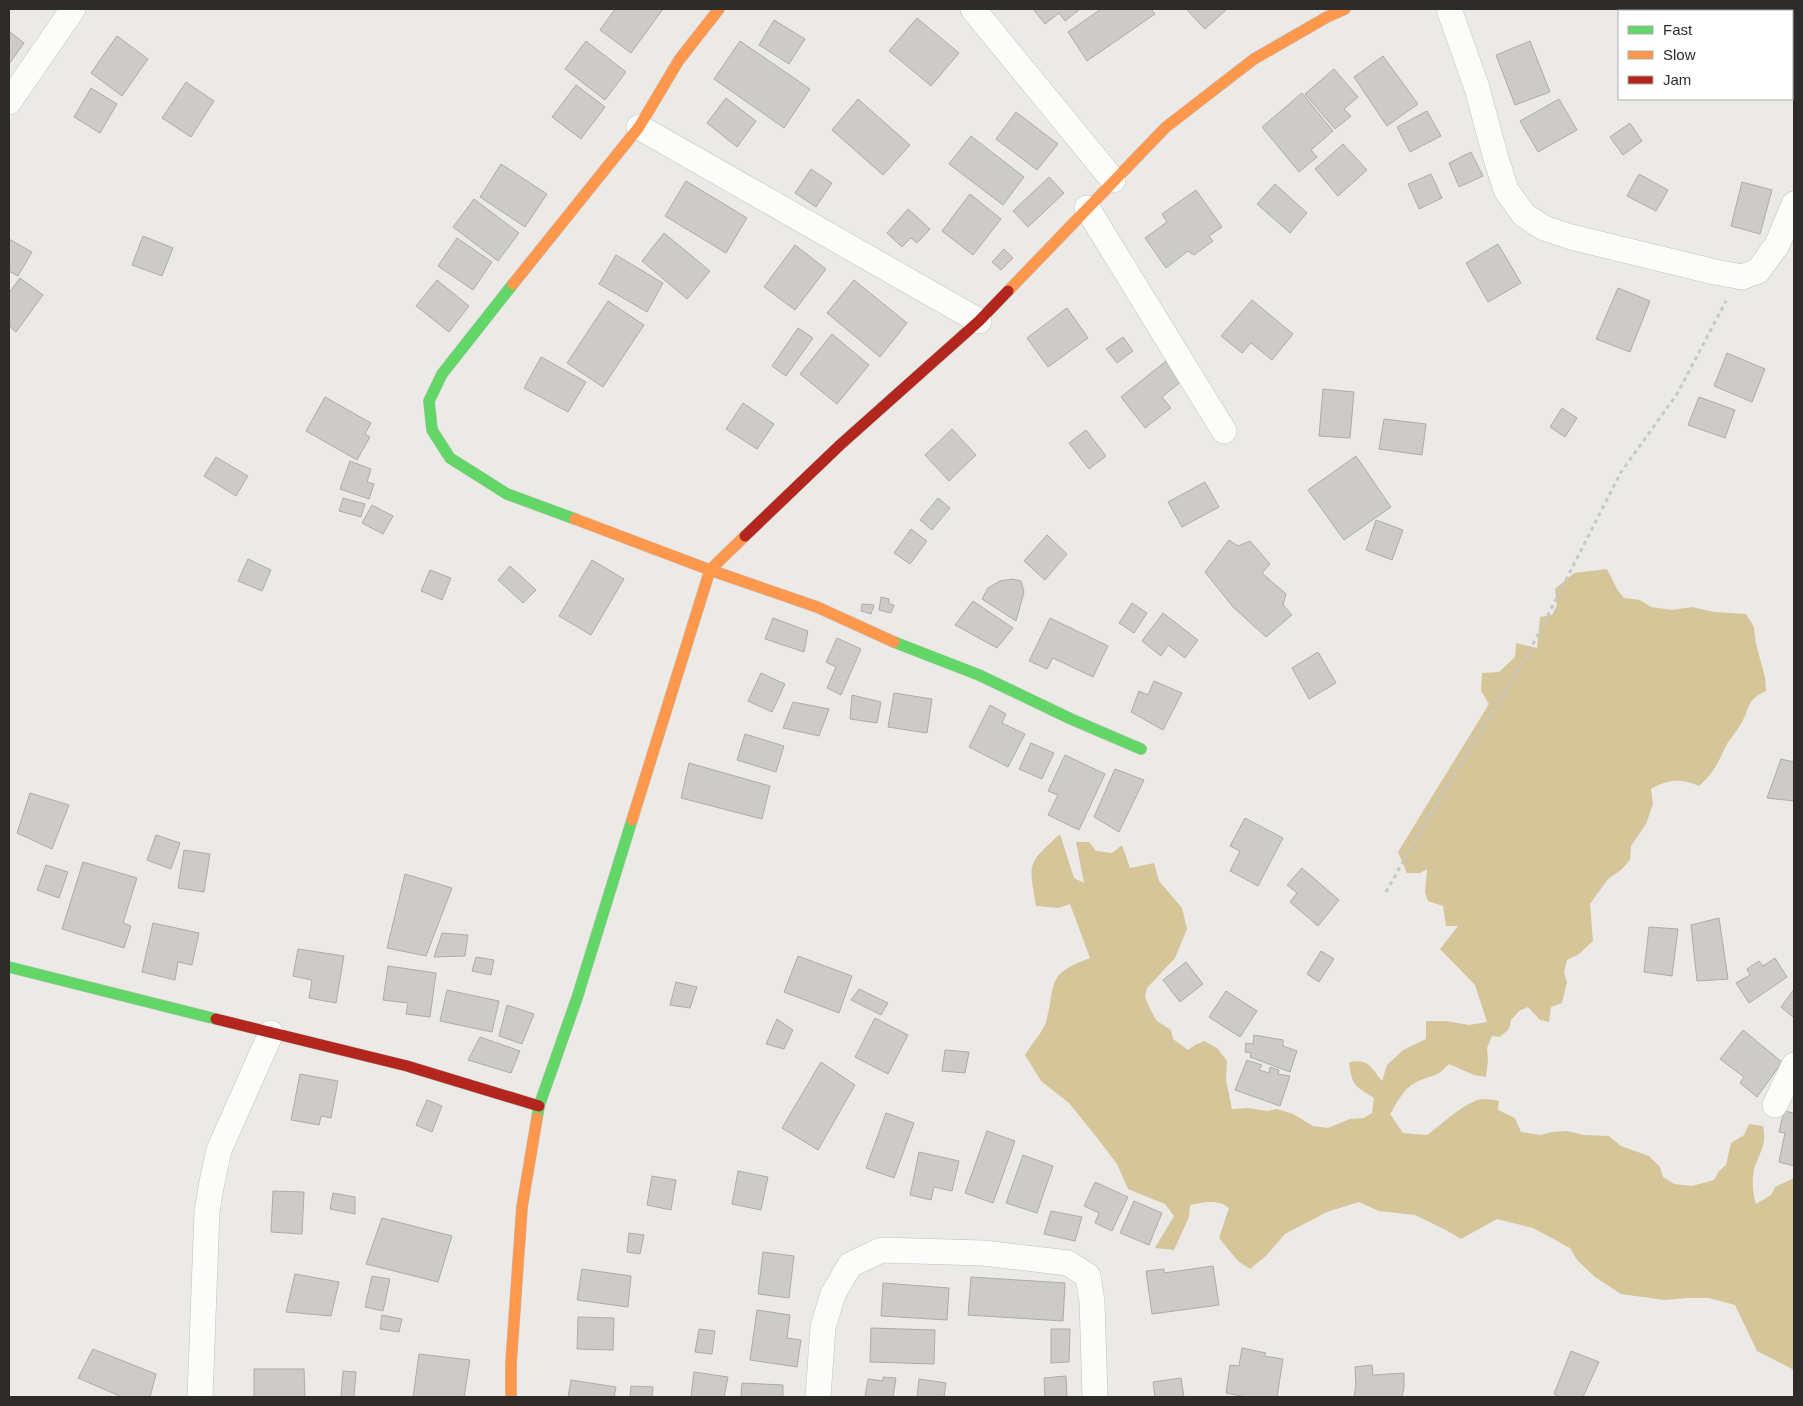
<svg xmlns="http://www.w3.org/2000/svg" width="1803" height="1406" font-family="Arial,sans-serif">
	<rect width="100%" height="100%" fill="#eceae7"/>
	<path fill="#d5c599" d="M1607,569L1617,589L1624,598L1640,600L1651,607L1672,610L1692,607L1714,612L1746,614L1754,627L1756,644L1765,677L1766,691C1745,701 1751,707 1741,724C1737,731 1731,737 1727,744C1718,762 1715,772 1699,786C1682,778 1667,779 1651,789L1653,804L1646,824L1631,846L1630,860L1621,870L1608,879L1590,904L1593,941L1579,954L1567,960L1564,972L1567,982L1562,1003L1551,1007L1549,1022L1540,1020L1528,1007L1519,1011L1511,1020L1509,1029L1500,1037L1492,1036L1487,1048L1488,1060L1486,1077L1474,1075L1449,1064C1434,1080 1431,1074 1415,1083C1403,1089 1397,1103 1390,1114L1403,1133L1427,1135C1442,1124 1458,1108 1475,1101C1482,1098 1491,1099 1499,1101L1498,1110L1515,1118L1521,1132L1541,1135L1552,1132L1567,1131L1584,1135L1609,1136L1621,1146L1649,1156L1660,1167L1663,1177L1674,1184L1692,1186L1714,1180L1719,1171L1726,1165L1731,1143L1744,1135L1749,1124L1763,1126C1766,1143 1763,1146 1757,1161C1751,1173 1752,1191 1756,1204L1771,1195L1775,1187L1794,1178V1370L1757,1351L1735,1305L1709,1298H1687L1664,1300L1621,1294L1595,1277L1577,1260L1570,1248L1533,1228L1497,1219L1461,1239L1446,1230L1415,1215L1379,1211L1359,1202L1327,1212L1285,1234L1267,1255L1250,1269L1238,1261L1219,1238L1229,1208C1218,1199 1204,1202 1190,1205L1189,1217L1174,1250L1155,1248L1174,1216L1165,1204L1128,1189L1117,1164L1098,1139L1069,1103L1041,1081L1025,1055C1031,1045 1042,1033 1046,1022C1057,983 1044,975 1090,958L1070,904L1059,908L1036,906C1029,862 1026,865 1060,834L1074,878L1084,883L1076,842H1089L1096,851L1112,853L1122,845L1130,868L1154,863L1159,881L1182,908L1187,929L1175,958L1147,988L1145,997L1151,1011L1157,1021L1171,1030L1173,1039L1188,1050L1195,1045L1204,1041L1217,1048L1227,1061L1226,1080L1232,1109L1249,1108L1267,1111L1277,1109L1293,1114L1313,1126L1328,1128L1350,1119L1364,1118L1372,1113L1374,1098C1354,1085 1352,1086 1349,1062C1370,1059 1370,1067 1382,1081L1387,1065L1403,1050L1426,1039V1021H1445L1469,1025L1487,1022L1475,985L1440,949L1458,926H1446L1443,906L1428,901L1425,892L1427,869L1420,873H1407L1398,852L1489,704L1481,691L1482,673L1499,672L1515,657L1516,643L1537,648L1540,617L1552,615L1557,605L1555,589L1574,573Z"/>
	<g fill="#cdcbc9" stroke="#adaca9">
		<path d="M615,9H663L631,53L600,30Z"/>
		<path d="M1033,9H1080L1065,21L1059,13L1045,24Z"/>
		<path d="M1101,9H1151L1155,14L1087,61L1068,32Z"/>
		<path d="M1186,9H1227L1205,29Z"/>
		<path d="M917,18L959,53L931,86L889,51Z"/>
		<path d="M1792,18L1794,19V53H1792Z"/>
		<path d="M774,20L805,39L789,64L759,45Z"/>
		<path d="M9,31L24,43L9,64Z"/>
		<path d="M117,36L148,59L122,96L91,73Z"/>
		<path d="M586,41L626,72L605,100L565,69Z"/>
		<path d="M740,41L810,89L784,128L714,79Z"/>
		<path d="M1530,41L1550,92L1515,105L1496,55Z"/>
		<path d="M1383,56L1418,104L1387,126L1354,77Z"/>
		<path d="M1334,69L1358,97L1344,109L1351,116L1335,129L1305,94Z"/>
		<path d="M186,82L214,101L191,137L162,118Z"/>
		<path d="M576,85L605,107L581,139L552,117Z"/>
		<path d="M91,88L117,104L100,133L74,117Z"/>
		<path d="M1302,93L1333,131L1311,150L1317,157L1299,172L1262,127Z"/>
		<path d="M726,98L756,121L737,147L707,123Z"/>
		<path d="M858,99L910,145L883,175L832,130Z"/>
		<path d="M1559,99L1577,130L1538,152L1520,121Z"/>
		<path d="M1427,111L1441,136L1410,152L1397,127Z"/>
		<path d="M1016,112L1058,144L1037,170L996,139Z"/>
		<path d="M1630,123L1642,141L1623,155L1610,137Z"/>
		<path d="M971,136L1024,177L1003,205L949,164Z"/>
		<path d="M1343,144L1367,170L1338,196L1315,169Z"/>
		<path d="M1471,152L1483,176L1459,187L1449,163Z"/>
		<path d="M501,164L547,194L525,227L480,197Z"/>
		<path d="M811,169L832,183L816,207L795,193Z"/>
		<path d="M1431,174L1442,198L1419,209L1408,184Z"/>
		<path d="M1639,174L1668,190L1656,211L1627,196Z"/>
		<path d="M1049,177L1064,193L1028,227L1013,211Z"/>
		<path d="M686,181L747,218L726,253L665,216Z"/>
		<path d="M1742,182L1772,190L1760,234L1731,226Z"/>
		<path d="M1275,184L1307,213L1290,233L1257,204Z"/>
		<path d="M1196,190L1222,227L1209,236L1213,241L1194,255L1188,251L1166,268L1145,238L1167,222L1162,214Z"/>
		<path d="M970,194L1001,219L973,255L942,231Z"/>
		<path d="M474,199L519,233L498,261L453,227Z"/>
		<path d="M908,209L930,229L917,243L911,238L902,247L887,233Z"/>
		<path d="M664,233L710,271L687,299L642,261Z"/>
		<path d="M143,236L173,248L162,276L132,265Z"/>
		<path d="M457,238L492,262L473,290L438,266Z"/>
		<path d="M9,239L32,252L18,276L9,271Z"/>
		<path d="M1498,244L1521,283L1488,302L1466,263Z"/>
		<path d="M795,245L826,269L795,310L764,287Z"/>
		<path d="M1004,249L1013,258L1001,270L992,262Z"/>
		<path d="M616,255L663,283L647,312L599,284Z"/>
		<path d="M20,278L43,295L16,332L9,326V293Z"/>
		<path d="M437,280L469,306L449,332L416,306Z"/>
		<path d="M854,280L907,323L880,357L827,313Z"/>
		<path d="M1618,288L1650,301L1630,352L1596,339Z"/>
		<path d="M1252,300L1293,334L1272,360L1251,343L1242,353L1221,336Z"/>
		<path d="M608,301L644,325L603,387L567,363Z"/>
		<path d="M1067,308L1088,338L1048,367L1027,338Z"/>
		<path d="M798,328L813,338L786,376L772,366Z"/>
		<path d="M832,334L869,365L837,404L800,374Z"/>
		<path d="M1123,337L1133,351L1117,363L1106,349Z"/>
		<path d="M1727,353L1765,369L1752,402L1714,386Z"/>
		<path d="M541,357L586,382L568,412L524,388Z"/>
		<path d="M1166,361L1182,381L1162,397L1171,408L1145,428L1121,397Z"/>
		<path d="M1323,389L1354,392L1350,438L1319,436Z"/>
		<path d="M325,397L371,423L365,434L370,437L357,460L306,431Z"/>
		<path d="M1699,397L1735,410L1725,438L1688,425Z"/>
		<path d="M743,403L774,424L757,449L726,429Z"/>
		<path d="M1562,408L1577,418L1565,437L1550,427Z"/>
		<path d="M1384,419L1426,424L1422,455L1379,449Z"/>
		<path d="M952,429L976,455L949,481L925,455Z"/>
		<path d="M1086,430L1106,456L1089,469L1069,443Z"/>
		<path d="M1356,456L1391,507L1344,540L1308,490Z"/>
		<path d="M216,457L248,476L236,496L204,476Z"/>
		<path d="M350,461L371,469L367,482L374,484L369,499L340,489Z"/>
		<path d="M1205,482L1219,507L1182,527L1168,502Z"/>
		<path d="M343,498L365,504L361,517L339,511Z"/>
		<path d="M938,498L950,508L932,530L920,520Z"/>
		<path d="M372,505L393,516L383,534L362,523Z"/>
		<path d="M1376,520L1403,530L1392,560L1366,550Z"/>
		<path d="M911,529L927,541L910,564L894,553Z"/>
		<path d="M1047,535L1067,554L1045,580L1024,561Z"/>
		<path d="M1229,540L1238,546L1250,541L1270,564L1262,573L1286,594L1283,605L1292,615L1266,637L1233,607L1205,572Z"/>
		<path d="M248,559L271,570L262,591L238,581Z"/>
		<path d="M592,560L624,579L591,635L559,616Z"/>
		<path d="M510,566L536,590L523,603L498,580Z"/>
		<path d="M430,570L451,578L442,600L421,591Z"/>
		<path d="M1013,579L1021,581L1024,592L1016,621L982,599L988,588L1000,581Z"/>
		<path d="M881,597L889,599V604L894,605L891,613L879,610Z"/>
		<path d="M973,601L1013,628L997,648L955,625Z"/>
		<path d="M1132,603L1147,613L1134,633L1119,623Z"/>
		<path d="M862,604L874,605L871,614L861,611Z"/>
		<path d="M1163,613L1198,640L1185,658L1168,645L1161,656L1142,641Z"/>
		<path d="M773,618L808,631L804,652L765,639Z"/>
		<path d="M1050,618L1108,646L1093,677L1053,658L1047,669L1029,661Z"/>
		<path d="M837,638L861,649L841,695L827,688L836,667L826,662Z"/>
		<path d="M1318,652L1336,683L1309,699L1292,668Z"/>
		<path d="M761,673L785,684L772,712L748,701Z"/>
		<path d="M1154,681L1182,693L1163,730L1131,712L1139,691L1148,695Z"/>
		<path d="M894,693L932,699L927,733L888,727Z"/>
		<path d="M852,695L881,702L877,723L850,719Z"/>
		<path d="M793,702L829,709L819,736L783,728Z"/>
		<path d="M990,705L1006,714L1002,723L1025,734L1008,767L969,747Z"/>
		<path d="M745,734L784,746L776,772L737,760Z"/>
		<path d="M1031,743L1054,753L1042,779L1019,769Z"/>
		<path d="M1065,755L1105,774L1079,830L1048,815L1058,795L1048,791Z"/>
		<path d="M1781,759L1794,762V801L1767,798Z"/>
		<path d="M689,763L770,786L762,819L681,798Z"/>
		<path d="M1115,769L1144,780L1119,832L1094,817Z"/>
		<path d="M30,793L69,805L52,849L17,833Z"/>
		<path d="M1245,818L1283,838L1258,886L1230,871L1240,851L1230,846Z"/>
		<path d="M156,835L180,843L171,869L147,860Z"/>
		<path d="M184,850L210,854L204,892L178,888Z"/>
		<path d="M83,862L137,878L123,923L131,926L124,948L62,929Z"/>
		<path d="M46,865L68,872L59,898L37,890Z"/>
		<path d="M1302,868L1339,900L1318,926L1290,902L1297,893L1287,885Z"/>
		<path d="M405,874L452,888L426,956L387,948Z"/>
		<path d="M1719,918L1728,979L1697,981L1691,925Z"/>
		<path d="M153,923L199,933L192,965L178,962L175,980L142,972Z"/>
		<path d="M1649,927L1678,929L1672,976L1644,972Z"/>
		<path d="M442,933L468,935L465,956L434,957Z"/>
		<path d="M298,949L344,956L336,1003L309,998L312,980L293,976Z"/>
		<path d="M1321,951L1334,959L1319,982L1307,974Z"/>
		<path d="M798,956L852,976L839,1013L784,992Z"/>
		<path d="M476,957L494,960L491,975L472,971Z"/>
		<path d="M1775,958L1787,977L1749,1003L1736,983L1750,975L1747,969L1759,961L1763,966Z"/>
		<path d="M1186,962L1203,984L1180,1002L1163,980Z"/>
		<path d="M388,966L436,973L430,1017L406,1014L408,1003L383,1000Z"/>
		<path d="M676,982L697,987L690,1008L670,1005Z"/>
		<path d="M859,989L888,1003L881,1015L851,1000Z"/>
		<path d="M1794,989V1018L1781,1007Z"/>
		<path d="M447,990L499,1001L492,1032L440,1021Z"/>
		<path d="M1226,991L1257,1011L1240,1037L1209,1017Z"/>
		<path d="M507,1005L534,1014L522,1044L499,1036Z"/>
		<path d="M875,1018L908,1035L888,1074L855,1057Z"/>
		<path d="M777,1019L793,1030L784,1049L766,1044Z"/>
		<path d="M1743,1030L1782,1062L1757,1097L1740,1083L1744,1077L1720,1059Z"/>
		<path d="M1254,1035L1283,1040V1046L1297,1051L1290,1072L1250,1057L1251,1053L1245,1052L1246,1043L1253,1044Z"/>
		<path d="M480,1037L520,1051L511,1073L468,1060Z"/>
		<path d="M945,1050L969,1052L965,1073L942,1071Z"/>
		<path d="M1247,1060L1262,1065L1259,1070L1269,1073L1270,1067L1279,1070L1278,1074L1290,1076L1280,1106L1235,1090Z"/>
		<path d="M821,1062L855,1085L818,1150L782,1128Z"/>
		<path d="M300,1074L338,1081L331,1118L321,1116L319,1125L291,1120Z"/>
		<path d="M427,1100L442,1106L432,1132L416,1125Z"/>
		<path d="M1784,1111L1794,1113V1166L1779,1162L1785,1133L1779,1132Z"/>
		<path d="M886,1113L914,1123L894,1178L866,1168Z"/>
		<path d="M987,1131L1015,1141L993,1203L965,1193Z"/>
		<path d="M919,1152L959,1161L952,1191L934,1187L931,1200L910,1195Z"/>
		<path d="M1023,1155L1053,1166L1037,1213L1006,1203Z"/>
		<path d="M738,1171L768,1177L761,1210L732,1204Z"/>
		<path d="M652,1176L676,1180L671,1210L647,1205Z"/>
		<path d="M1095,1182L1128,1197L1112,1231L1095,1223L1099,1213L1084,1206Z"/>
		<path d="M273,1191L304,1192L302,1234L271,1232Z"/>
		<path d="M333,1193L355,1197V1214L330,1209Z"/>
		<path d="M1134,1201L1162,1213L1149,1245L1120,1233Z"/>
		<path d="M1051,1211L1082,1217L1075,1241L1044,1234Z"/>
		<path d="M382,1218L452,1236L438,1282L366,1264Z"/>
		<path d="M629,1233L644,1235L640,1254L627,1252Z"/>
		<path d="M763,1252L794,1256L789,1298L758,1294Z"/>
		<path d="M1213,1266L1219,1305L1152,1314L1146,1271L1164,1269V1273Z"/>
		<path d="M582,1269L631,1276L628,1307L577,1300Z"/>
		<path d="M295,1274L339,1282L331,1316L286,1312Z"/>
		<path d="M372,1276L390,1279L383,1311L365,1307Z"/>
		<path d="M971,1277L1065,1283L1063,1321L968,1315Z"/>
		<path d="M883,1283L949,1288L947,1320L881,1316Z"/>
		<path d="M757,1310L790,1315L787,1338L801,1340L797,1367L750,1360Z"/>
		<path d="M382,1315L402,1319L399,1332L380,1329Z"/>
		<path d="M578,1317L614,1318L613,1350L577,1349Z"/>
		<path d="M871,1328L935,1330L934,1364L870,1362Z"/>
		<path d="M699,1329L715,1331L712,1354L695,1352Z"/>
		<path d="M1051,1329H1070L1069,1362L1051,1363Z"/>
		<path d="M1242,1348L1266,1353L1264,1356L1283,1359L1277,1397H1246L1226,1393L1230,1365L1239,1366Z"/>
		<path d="M93,1349L156,1374L150,1397H122L78,1378Z"/>
		<path d="M1571,1351L1599,1362L1583,1397H1560L1554,1394Z"/>
		<path d="M419,1354L470,1360L464,1397H413Z"/>
		<path d="M1372,1365L1373,1375L1404,1373V1388L1402,1397H1354L1356,1385L1355,1367Z"/>
		<path d="M254,1369H304L305,1397H254Z"/>
		<path d="M343,1371L356,1372L354,1397H341Z"/>
		<path d="M694,1372L728,1377L724,1397H691Z"/>
		<path d="M1066,1376L1067,1397H1045L1044,1378Z"/>
		<path d="M883,1377L896,1378L893,1397H865L868,1379L883,1381Z"/>
		<path d="M1181,1378L1184,1397H1155L1153,1382Z"/>
		<path d="M919,1379L946,1383L944,1397H917Z"/>
		<path d="M571,1380L616,1387L614,1397H568Z"/>
		<path d="M742,1383L783,1385V1397H741Z"/>
		<path d="M631,1386L653,1387L652,1397H630Z"/>
	</g>
	<g fill="none" stroke-linecap="round" stroke-linejoin="round">
		<defs>
			<g id="street">
				<path d="M973,9L1113,180"/>
				<path d="M1449,9L1477,88L1495,155L1506,190L1524,215L1544,228L1571,237L1715,272L1742,277L1758,271L1777,245L1794,204"/>
				<path d="M9,102L73,9"/>
				<path d="M639,127L979,321"/>
				<path d="M1087,208L1224,431"/>
				<path d="M1775,1105L1794,1065"/>
				<path d="M200,1397L207,1211L212,1182L219,1150L271,1033"/>
				<path d="M818,1397L823,1327L833,1294L850,1265L881,1250L983,1253L1068,1263L1088,1276L1092,1301L1095,1397"/>
			</g>
			<g id="fast">
				<path d="M513,284L442,374L429,401L432,430L450,458L507,494L575,519"/>
				<path d="M894,642L979,675L1071,719L1141,749"/>
				<path d="M9,967L216,1019"/>
				<path d="M537,1118L539,1106L577,998L632,820"/>
			</g>
			<g id="slow">
				<path d="M513,284L639,127L679,60L719,9"/>
				<path d="M1008,291L1166,127L1254,59L1327,17L1345,9"/>
				<path d="M575,519L710,570L817,607L894,642"/>
				<path d="M632,820L710,570L745,536"/>
				<path d="M511,1397V1364L522,1207L537,1118"/>
			</g>
			<g id="jam">
				<path d="M745,536L840,445L979,321L1008,291"/>
				<path d="M216,1019L407,1066L539,1106"/>
			</g>
		</defs>
		<use href="#street" stroke="#c3c1bf" stroke-width="26"/>
		<use href="#fast" stroke="#c3c1bf" stroke-width="12"/>
		<use href="#slow" stroke="#c3c1bf" stroke-width="12"/>
		<use href="#jam" stroke="#c3c1bf" stroke-width="12"/>
		<path stroke="#c8c8c8" stroke-width="3" stroke-dasharray="4 4" stroke-linecap="butt" d="M1386,892L1427,819L1527,656L1621,472L1677,394L1726,301"/>
		<use href="#street" stroke="#fcfcfb" stroke-width="25"/>
		<use href="#fast" stroke="#63d668" stroke-width="11"/>
		<use href="#slow" stroke="#ff974d" stroke-width="11"/>
		<use href="#jam" stroke="#b3261e" stroke-width="11"/>
	</g>
	<rect width="1803" height="1406" fill="none" stroke="#2d2c2a" stroke-width="20"/>
	<rect x="1618" y="10" width="175" height="90" fill="#ffffff" stroke="#ababaa"/>
	<rect x="1628" y="26" width="25" height="8" fill="#63d668" stroke="#ababaa"/>
	<text x="1663" y="35" font-size="15" fill="#2d2c2a">Fast</text>
	<rect x="1628" y="51" width="25" height="8" fill="#ff974d" stroke="#ababaa"/>
	<text x="1663" y="60" font-size="15" fill="#2d2c2a">Slow</text>
	<rect x="1628" y="76" width="25" height="8" fill="#b3261e" stroke="#ababaa"/>
	<text x="1663" y="85" font-size="15" fill="#2d2c2a">Jam</text>
</svg>
